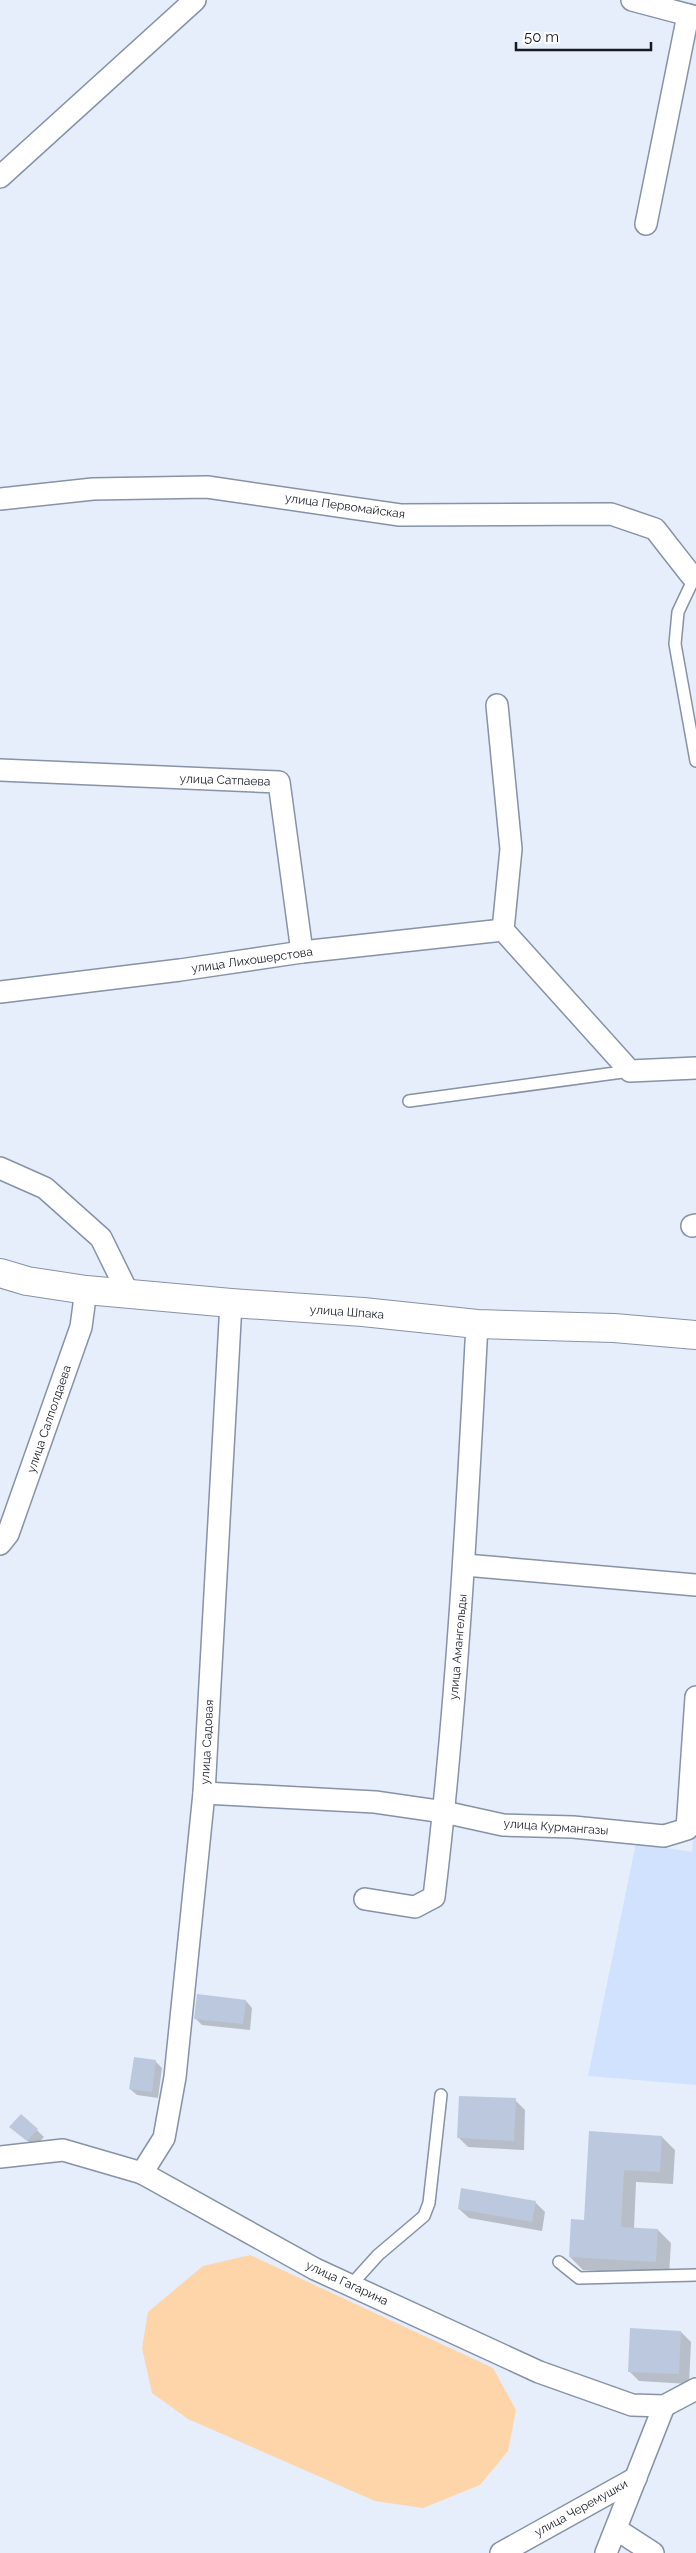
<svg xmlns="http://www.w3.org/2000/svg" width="696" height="2553" font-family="Raleway,sans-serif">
	<rect width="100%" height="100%" fill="#e6eefb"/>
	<path fill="#d1e2fe" d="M696,1811V2085L588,2076L636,1843L692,1852Z"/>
	<path fill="#fed4a9" d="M250,2255L493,2368L516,2410L508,2451L480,2485L423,2508L375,2501L188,2419L152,2393L142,2348L148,2312L203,2266Z"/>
	<g fill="#0003">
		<path d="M246,2001L252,2008L250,2030L202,2025L195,2018Z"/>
		<path d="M155,2061L162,2068L158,2098L137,2095L130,2089Z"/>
		<path d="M515,2100L525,2110L524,2150L468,2147L458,2137Z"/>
		<path d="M21,2115L44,2137L35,2147L11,2127Z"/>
		<path d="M591,2133L662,2137L675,2150L673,2184L636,2182L634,2229L658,2230L671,2243L669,2275L583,2270L570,2257L586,2221Z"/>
		<path d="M535,2202L545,2212L542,2231L469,2218L459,2209Z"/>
		<path d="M681,2332L691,2342L689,2384L639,2381L629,2371Z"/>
	</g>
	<g fill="#bcc8dd">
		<path d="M197,1994L246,2000L243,2024L194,2019Z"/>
		<path d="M134,2057L156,2060L152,2092L129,2089Z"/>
		<path d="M459,2096L516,2098L514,2141L457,2138Z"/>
		<path d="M21,2114L38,2129L27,2141L9,2127Z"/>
		<path d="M589,2131L662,2136L660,2172L624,2170L621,2227L658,2229L656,2262L569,2257L571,2219L584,2220Z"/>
		<path d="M461,2188L536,2201L532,2222L458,2209Z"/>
		<path d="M630,2328L681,2331L679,2374L628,2372Z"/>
	</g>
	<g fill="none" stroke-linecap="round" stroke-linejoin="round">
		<defs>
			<g id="lane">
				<path d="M695,576L678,612L675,644L696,761"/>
				<path d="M409,1101L630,1071"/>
				<path d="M559,2262L579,2278L696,2275"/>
				<path d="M351,2285L378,2255L424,2216L429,2203L441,2095"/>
			</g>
			<g id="street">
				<path d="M632,0L696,17"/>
				<path d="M0,177L195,0"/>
				<path d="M646,224L688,15"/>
				<path d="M0,499L93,489L207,487L400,515L611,514L655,529L691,575L696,577"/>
				<path d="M497,705L511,849L503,930L630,1071L696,1068"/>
				<path d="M0,770L279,782L302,952"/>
				<path d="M0,992L180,970L302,952L503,930"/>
				<path d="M0,1168L45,1188L101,1238L128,1293"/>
				<path d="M692,1226L696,1225"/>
				<path d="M0,1544L8,1534L81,1327L86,1290"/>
				<path d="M465,1565L696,1585"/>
				<path d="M204,1793L375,1802L444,1812L503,1825L573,1827L664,1836L687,1829L696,1697"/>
				<path d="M365,1899L415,1907L434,1897C457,1706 467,1515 477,1324"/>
				<path d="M0,2157L63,2150L142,2173L315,2269L539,2372L632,2405L664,2406L696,2389"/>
				<path d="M142,2173L164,2138L175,2077L204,1793L231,1303"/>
				<path d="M616,2529L653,2553"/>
				<path d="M501,2553L636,2478"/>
				<path d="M606,2553L664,2406"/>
			</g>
			<path id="secondary" d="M0,1273L27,1281L86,1290L231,1303L363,1312L477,1324L614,1328L696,1335"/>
		</defs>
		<use href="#lane" stroke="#8692a5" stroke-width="14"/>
		<use href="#street" stroke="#8692a5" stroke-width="24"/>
		<use href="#secondary" stroke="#8692a5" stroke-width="30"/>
		<use href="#lane" stroke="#fff" stroke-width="11"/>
		<use href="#street" stroke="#fff" stroke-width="21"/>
		<use href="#secondary" stroke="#fff" stroke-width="28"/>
	</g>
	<g text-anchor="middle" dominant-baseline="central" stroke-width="4.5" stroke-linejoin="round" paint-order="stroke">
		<g font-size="12" fill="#161a22" stroke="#fff">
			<text transform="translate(345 506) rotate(8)">улица Первомайская</text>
			<text transform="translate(225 780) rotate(2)">улица Сатпаева</text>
			<text transform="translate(252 960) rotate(-8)">улица Лихошерстова</text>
			<text transform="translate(347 1312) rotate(4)">улица Шпака</text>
			<text transform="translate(49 1419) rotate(-71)">улица Салполдаева</text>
			<text transform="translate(458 1647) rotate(-85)">улица Амангельды</text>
			<text transform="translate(207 1742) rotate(-87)">улица Садовая</text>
			<text transform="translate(556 1827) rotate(4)">улица Курмангазы</text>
			<text transform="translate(347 2283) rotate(25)">улица Гагарина</text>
			<text transform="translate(581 2508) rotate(-29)">улица Черемушки</text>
		</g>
	</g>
	<path d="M516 42v8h135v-8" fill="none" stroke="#161a22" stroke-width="2.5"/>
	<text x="524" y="42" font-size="15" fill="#161a22" stroke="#ffffff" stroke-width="4" paint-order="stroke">50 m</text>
</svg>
